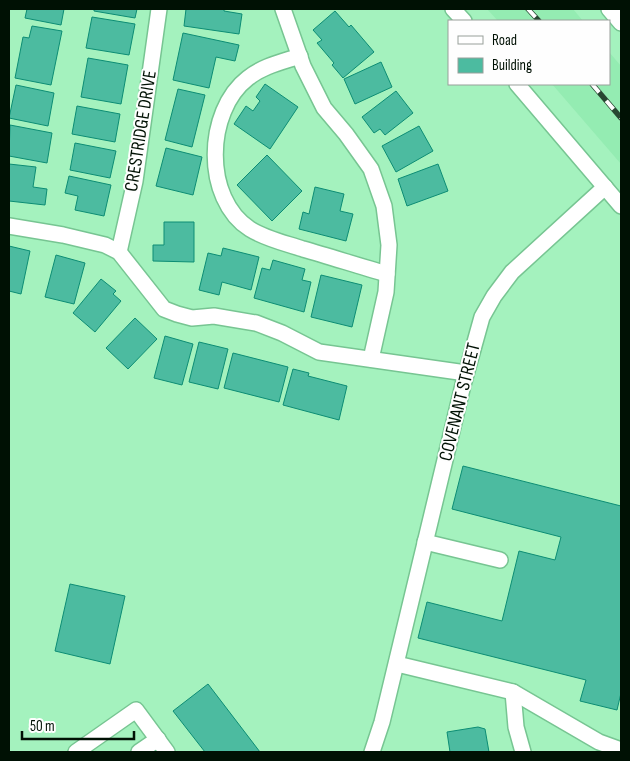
<svg xmlns="http://www.w3.org/2000/svg" width="630" height="761" font-family="'Sofia Sans Condensed',sans-serif">
	<rect width="100%" height="100%" fill="#a4f2be"/>
	<g fill="#94ecb2">
		<path d="M487,9H573L583,21H498Z"/>
		<path d="M609,52L621,66V164L552,84H609Z"/>
	</g>
	<g fill="#4cbba0" stroke="#0c8d74">
		<path d="M27,9H64L61,25L25,18Z"/>
		<path d="M94,9H137L135,18L94,11Z"/>
		<path d="M186,9H224V11L242,14L239,34L184,26Z"/>
		<path d="M335,11L349,27L351,25L374,52L343,78L332,65L334,63L317,43L322,40L313,30Z"/>
		<path d="M92,17L135,24L129,55L86,48Z"/>
		<path d="M32,26L62,31L51,85L15,78L23,37L29,38Z"/>
		<path d="M183,33L239,45L235,61L216,57L209,88L173,80Z"/>
		<path d="M88,58L128,65L121,104L81,97Z"/>
		<path d="M381,62L392,87L355,104L344,79Z"/>
		<path d="M265,84L298,107L270,149L234,124L246,106L253,111L260,101L256,97Z"/>
		<path d="M16,85L54,93L48,126L9,118Z"/>
		<path d="M178,89L205,95L192,147L165,140Z"/>
		<path d="M396,91L413,113L385,135L380,129L374,133L362,117Z"/>
		<path d="M77,106L120,114L115,142L72,134Z"/>
		<path d="M10,125L52,133L47,163L9,156Z"/>
		<path d="M419,126L433,151L396,172L382,146Z"/>
		<path d="M75,143L116,151L110,178L70,170Z"/>
		<path d="M166,148L202,157L193,195L156,186Z"/>
		<path d="M267,155L302,191L272,221L237,185Z"/>
		<path d="M9,164L36,167L33,187L47,189L45,205L9,201Z"/>
		<path d="M438,164L448,191L407,206L398,179Z"/>
		<path d="M69,176L111,185L104,216L75,210L78,196L65,193Z"/>
		<path d="M315,187L344,194L340,211L353,214L346,241L299,229L303,212L309,214Z"/>
		<path d="M164,222H194V262L153,261V245H164Z"/>
		<path d="M9,246L30,251L21,294L9,291Z"/>
		<path d="M223,248L259,257L251,290L222,282L219,295L199,290L208,253L221,256Z"/>
		<path d="M56,255L85,263L74,304L45,297Z"/>
		<path d="M273,260L305,269L302,280L311,282L304,312L254,298L262,268L270,270Z"/>
		<path d="M321,275L362,285L352,327L311,317Z"/>
		<path d="M101,279L116,291L113,294L121,301L95,332L73,313Z"/>
		<path d="M135,318L157,339L128,369L106,348Z"/>
		<path d="M165,336L193,344L182,385L154,378Z"/>
		<path d="M199,342L228,349L218,389L189,382Z"/>
		<path d="M233,353L288,367L279,402L224,388Z"/>
		<path d="M293,369L309,373L308,376L347,386L339,420L283,405Z"/>
		<path d="M463,466L621,506V693L617,710L580,701L586,680L418,638L427,602L502,621L519,551L555,560L561,537L452,509Z"/>
		<path d="M70,584L125,596L110,664L55,651Z"/>
		<path d="M208,684L260,752H205L173,711Z"/>
		<path d="M478,727L485,729L489,752H450L447,732Z"/>
	</g>
	<g fill="none" stroke-linecap="round" stroke-linejoin="round">
		<defs>
			<g id="minor">
				<path d="M283,9L303,66L324,108L346,134L371,169L384,206L389,245L386,292L371,359"/>
				<path d="M453,9L464,21"/>
				<path d="M609,9L621,23"/>
				<path d="M300,56C282,62 263,66 248,78C205,111 203,199 250,229C266,239 285,243 303,249C331,257 359,266 387,274"/>
				<path d="M517,84L621,206"/>
				<path d="M9,226L63,235L105,245L119,252L164,309L177,314L192,318L214,316L256,323L282,333L319,352L466,373"/>
				<path d="M119,252L135,181L159,9"/>
				<path d="M425,542L500,560"/>
				<path d="M397,664L513,692L599,742L621,750"/>
				<path d="M513,692L516,727L523,752"/>
				<path d="M76,752L136,710L167,752"/>
				<path d="M139,752L158,739"/>
				<path d="M372,752L382,722L463,385L482,317L494,296L512,272L605,187"/>
			</g>
		</defs>
		<use href="#minor" stroke="#77c592" stroke-width="18"/>
		<use href="#minor" stroke="#fff" stroke-width="15"/>
		<defs>
			<g id="rail">
				<path d="M528,9L539,21"/>
				<path d="M592,84L621,118"/>
			</g>
		</defs>
		<use href="#rail" stroke="#274731" stroke-width="5.5"/>
		<use href="#rail" stroke="#fefefe" stroke-width="4" stroke-dasharray="11" stroke-linecap="butt"/>
	</g>
	<g text-anchor="middle" dominant-baseline="central" stroke-width="4" stroke-linejoin="round" paint-order="stroke">
		<g font-size="19" fill="#001104" stroke="#fefefe">
			<text transform="translate(141 131) rotate(-81)">CRESTRIDGE DRIVE</text>
			<text transform="translate(460 402) rotate(-76)">COVENANT STREET</text>
		</g>
	</g>
	<rect width="630" height="761" fill="none" stroke="#001104" stroke-width="20"/>
	<rect x="448" y="20" width="162" height="65" fill="#fefefe" stroke="#989f9a"/>
	<rect x="458" y="36" width="25" height="8" fill="#ffffff" stroke="#989f9a"/>
	<text x="492" y="45" font-size="15" fill="#001104">Road</text>
	<rect x="458" y="58" width="25" height="15" fill="#4cbba0" stroke="#989f9a"/>
	<text x="492" y="70" font-size="15" fill="#001104">Building</text>
	<path d="M22 731v8h112v-8" fill="none" stroke="#001104" stroke-width="2.5"/>
	<text x="30" y="731" font-size="15" fill="#001104" stroke="#fefefe" stroke-width="4" paint-order="stroke">50 m</text>
</svg>
